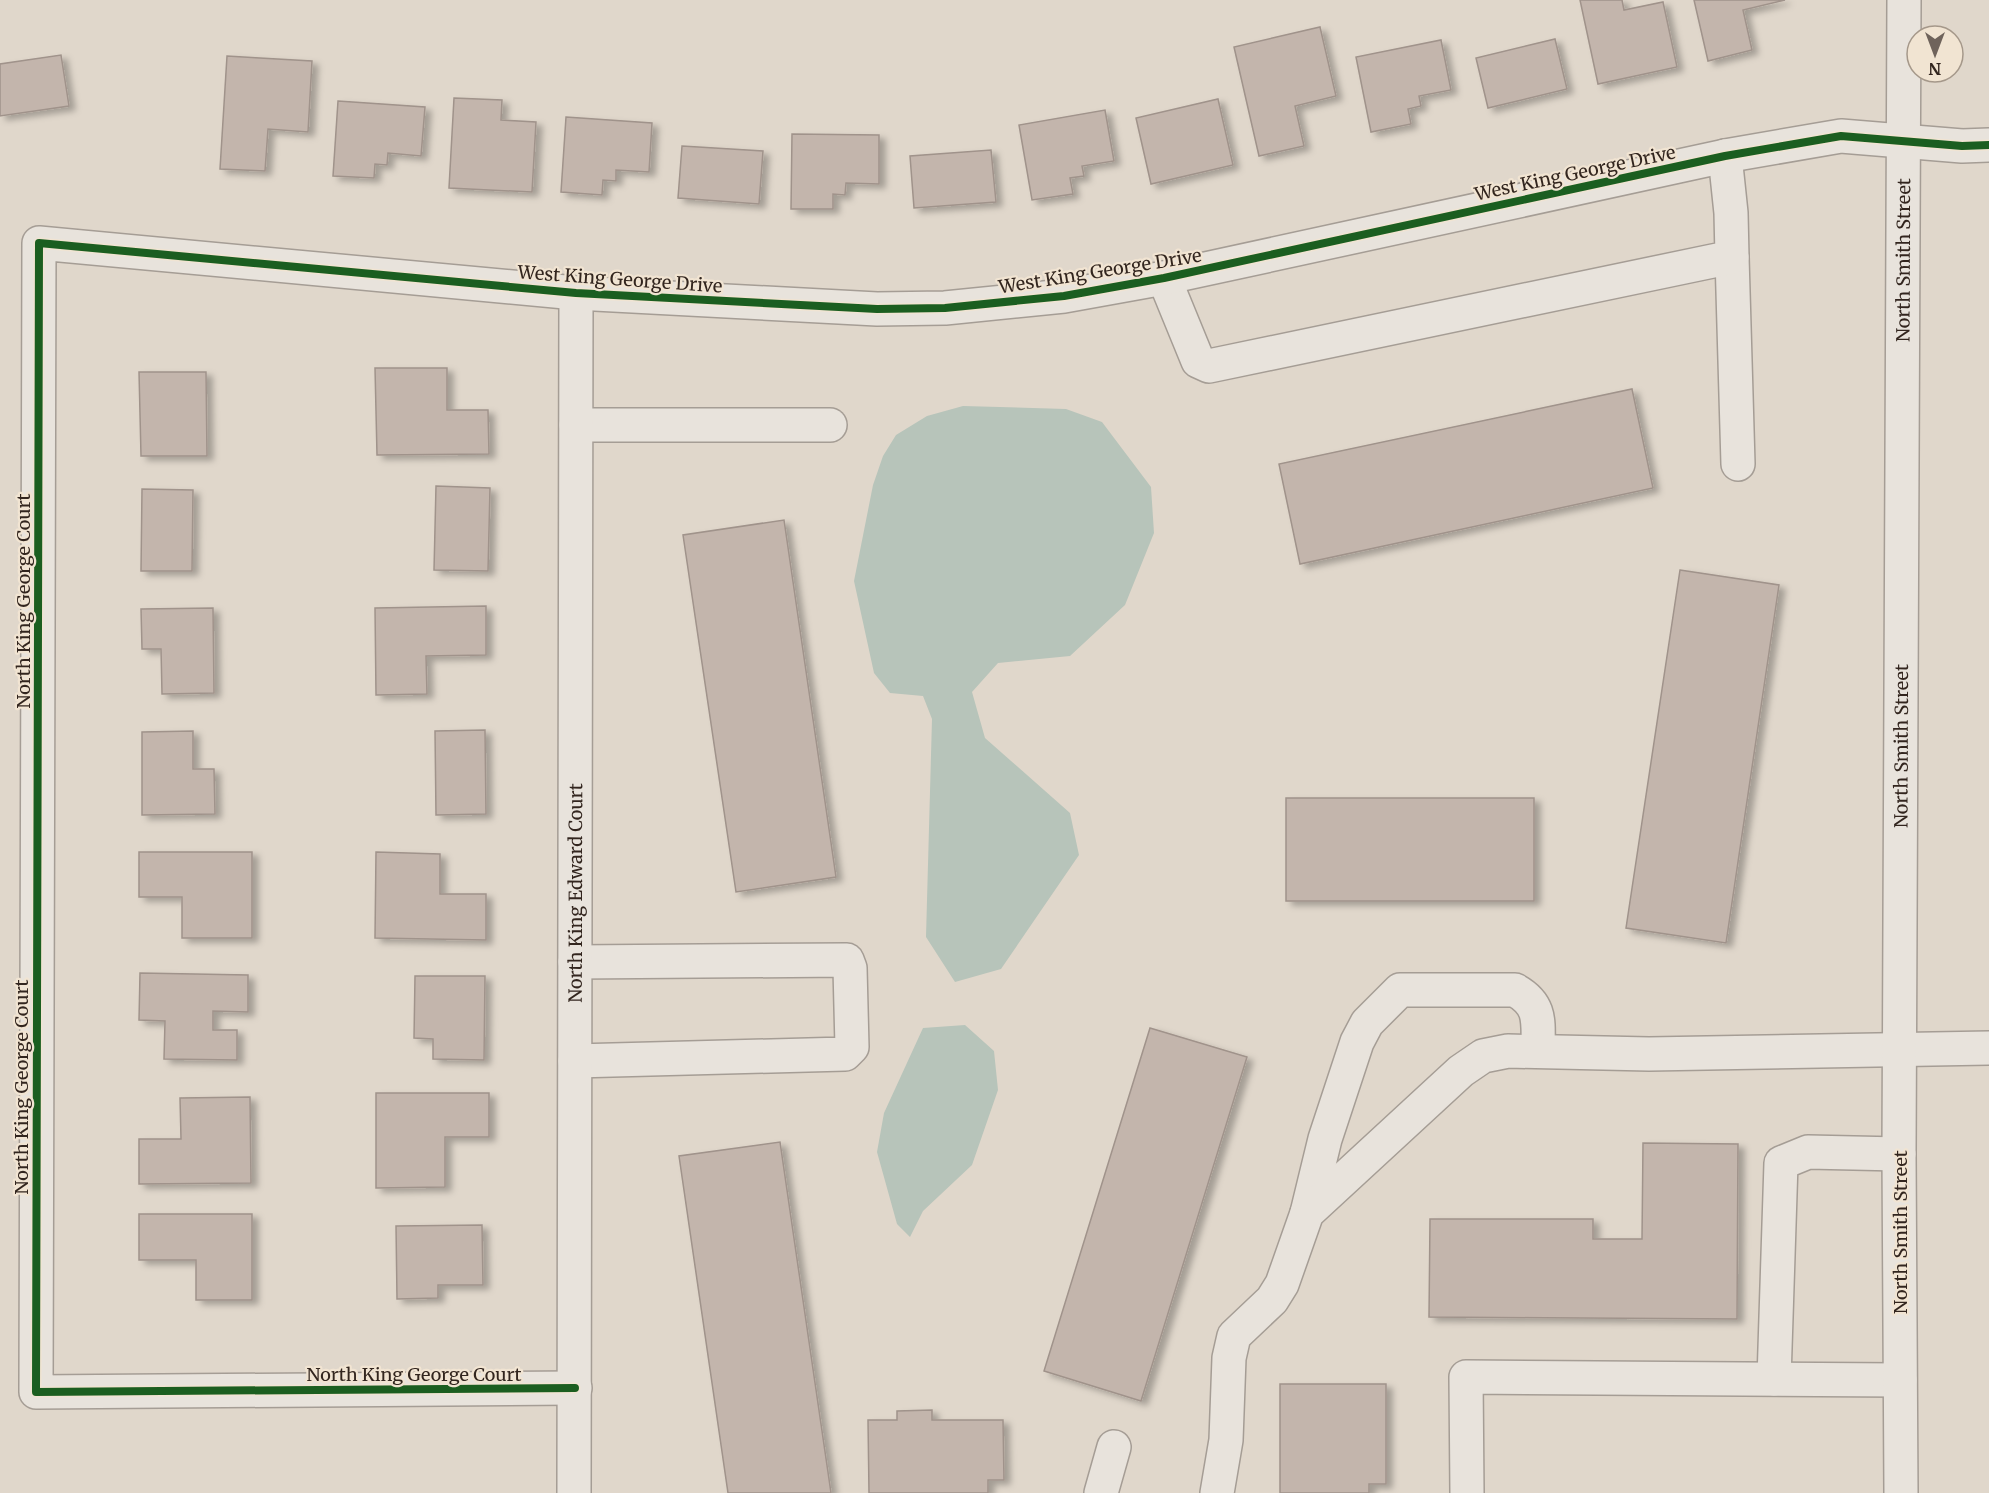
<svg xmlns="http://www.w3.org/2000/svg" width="1989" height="1493" font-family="Merriweather,serif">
	<defs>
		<filter id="shadow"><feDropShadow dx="6" dy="4" stdDeviation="3" flood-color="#0004"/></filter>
	</defs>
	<rect width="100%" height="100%" fill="#e0d7cb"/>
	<g fill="#b7c4ba">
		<path d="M963,406L1066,409L1102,422L1151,487L1154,533L1125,605L1070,656L998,663L972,692L985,738L1070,813L1079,855L1001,969L955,982L926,937L932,719L923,696L890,693L874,673L854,581L873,485L883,456L896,435L927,416Z"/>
		<path d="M965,1025L994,1051L998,1090L972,1165L923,1211L910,1237L897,1224L877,1152L884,1113L923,1028Z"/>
	</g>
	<g fill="#c3b5ac" stroke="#a0938b" stroke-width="1.5" filter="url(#shadow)">
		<path d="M1580,0H1622L1624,10L1663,2L1677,67L1598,84Z"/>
		<path d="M1694,0H1785L1743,10L1752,50L1708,61Z"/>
		<path d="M1320,27L1336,96L1295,106L1304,146L1259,156L1234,47Z"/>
		<path d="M1555,39L1567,89L1488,108L1476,58Z"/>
		<path d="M1441,40L1451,90L1419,96L1421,106L1408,109L1411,124L1371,132L1356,57Z"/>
		<path d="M61,55L69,106L0,116V64Z"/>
		<path d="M227,56L312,61L308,132L268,129L265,171L220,169Z"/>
		<path d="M454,98L502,100L501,120L536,122L532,192L449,188Z"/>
		<path d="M1218,99L1233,165L1151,184L1136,118Z"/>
		<path d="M338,101L425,107L421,156L388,153L387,165L375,164L374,178L333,176Z"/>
		<path d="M1105,110L1114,161L1082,166L1084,176L1070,178L1073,194L1032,200L1019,125Z"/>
		<path d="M566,117L652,123L649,172L616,170V181L603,180L602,195L561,192Z"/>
		<path d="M792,134L879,135V184L846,183L845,195L833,194V209H791Z"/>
		<path d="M682,146L763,151L759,204L678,198Z"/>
		<path d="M991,150L996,202L914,208L910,156Z"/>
		<path d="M375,368H447V410H488L489,454L377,455Z"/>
		<path d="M139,372H206L207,456H141Z"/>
		<path d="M1632,389L1653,488L1300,564L1279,464Z"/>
		<path d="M436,486L490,488L488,571L434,570Z"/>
		<path d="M142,489L193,490L192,571H141Z"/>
		<path d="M784,520L836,877L736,892L683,535Z"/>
		<path d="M1680,570L1779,585L1726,943L1626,928Z"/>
		<path d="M486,606V655L426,656L427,694L376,695L375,608Z"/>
		<path d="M213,608L214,693L162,694L161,649H142L141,609Z"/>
		<path d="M485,730L486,814L436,815L435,731Z"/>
		<path d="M193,731V769H214L215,814L142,815V732Z"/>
		<rect x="1286" y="798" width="248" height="103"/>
		<path d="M139,852H252V938H182V897H139Z"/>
		<path d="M376,852L440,854V894H486V940L375,938Z"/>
		<path d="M140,973L248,975V1012L213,1011V1030H237V1060L164,1059L165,1021L139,1020Z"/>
		<path d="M415,976H485L484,1060L433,1059V1039L414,1038Z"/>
		<path d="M1150,1028L1247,1057L1141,1401L1044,1371Z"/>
		<path d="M376,1093H489V1137H445V1187L376,1188Z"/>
		<path d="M250,1097L251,1183L139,1184V1139H181L180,1098Z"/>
		<path d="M780,1142L831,1493H728L679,1156Z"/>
		<path d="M1643,1143L1738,1144L1737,1319L1429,1317L1430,1219H1593V1239H1642Z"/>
		<path d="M139,1214H252V1300H196V1260H139Z"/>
		<path d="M482,1225L483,1285H438V1298L397,1299L396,1226Z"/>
		<path d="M1280,1384H1386V1484H1369V1493H1280Z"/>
		<path d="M932,1410V1420H1003L1004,1480H988V1493H869L868,1420H897V1411Z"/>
	</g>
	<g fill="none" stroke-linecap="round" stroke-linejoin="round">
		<defs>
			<g id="minor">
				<path d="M1732,257L1738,464"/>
				<path d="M1164,278L1198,361L1209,366L1732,257L1731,213L1725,156"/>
				<path d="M576,425H830"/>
				<path d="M575,962L847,960L850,968L852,1047L845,1054L575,1061"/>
				<path d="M1307,1213L1325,1139L1357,1042L1367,1023L1400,990H1515C1542,1005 1538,1022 1538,1050"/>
				<path d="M1774,1379L1781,1163L1808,1152L1899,1154"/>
				<path d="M575,1388L36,1392L39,243L576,293L877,309L945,308L1064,296L1164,278L1725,156L1841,136L1962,146L1989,145"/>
				<path id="s1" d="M574,1493L576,293"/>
				<path d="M1101,1493L1114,1447"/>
				<path d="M1217,1493L1226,1440L1229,1358L1234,1336L1272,1300L1282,1284L1307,1213L1461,1071L1483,1056L1508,1051L1649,1054L1989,1048"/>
				<path d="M1467,1493L1466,1377L1900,1380"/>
				<path id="s2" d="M1901,1493L1899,1154L1904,0"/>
			</g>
		</defs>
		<use href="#minor" stroke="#a59d95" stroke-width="36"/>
		<use href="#minor" stroke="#e8e3dc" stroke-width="33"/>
		<defs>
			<path id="cycleway" d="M575,1388L36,1392L39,243L576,293L877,309L945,308L1064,296L1164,278L1725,156L1841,136L1962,146L1989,145"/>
		</defs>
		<use href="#cycleway" stroke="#f1e4d2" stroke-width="11"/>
		<use href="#cycleway" stroke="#1b5e20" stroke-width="8"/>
	</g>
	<g text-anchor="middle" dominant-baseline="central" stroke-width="4.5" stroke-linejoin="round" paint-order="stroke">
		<g font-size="18" fill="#32251e" stroke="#f1e4d2">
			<text transform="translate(1575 173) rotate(-12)">West King George Drive</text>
			<text stroke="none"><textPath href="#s2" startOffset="1233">North Smith Street</textPath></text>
			<text transform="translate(1100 271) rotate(-9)">West King George Drive</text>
			<text transform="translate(620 279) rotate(4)">West King George Drive</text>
			<text transform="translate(23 601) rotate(-90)">North King George Court</text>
			<text stroke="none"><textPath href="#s2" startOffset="747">North Smith Street</textPath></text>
			<text stroke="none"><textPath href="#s1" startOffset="600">North King Edward Court</textPath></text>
			<text transform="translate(21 1087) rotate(-90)">North King George Court</text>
			<text transform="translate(1900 1232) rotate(-90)">North Smith Street</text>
			<text x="414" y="1374">North King George Court</text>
		</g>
	</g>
	<g transform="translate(1935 54) rotate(180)"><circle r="28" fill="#f1e4d2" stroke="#a5988a" stroke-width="1.5"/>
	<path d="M0-4.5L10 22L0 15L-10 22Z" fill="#6f635b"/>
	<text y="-9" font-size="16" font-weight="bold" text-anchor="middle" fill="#32251e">N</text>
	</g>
</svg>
